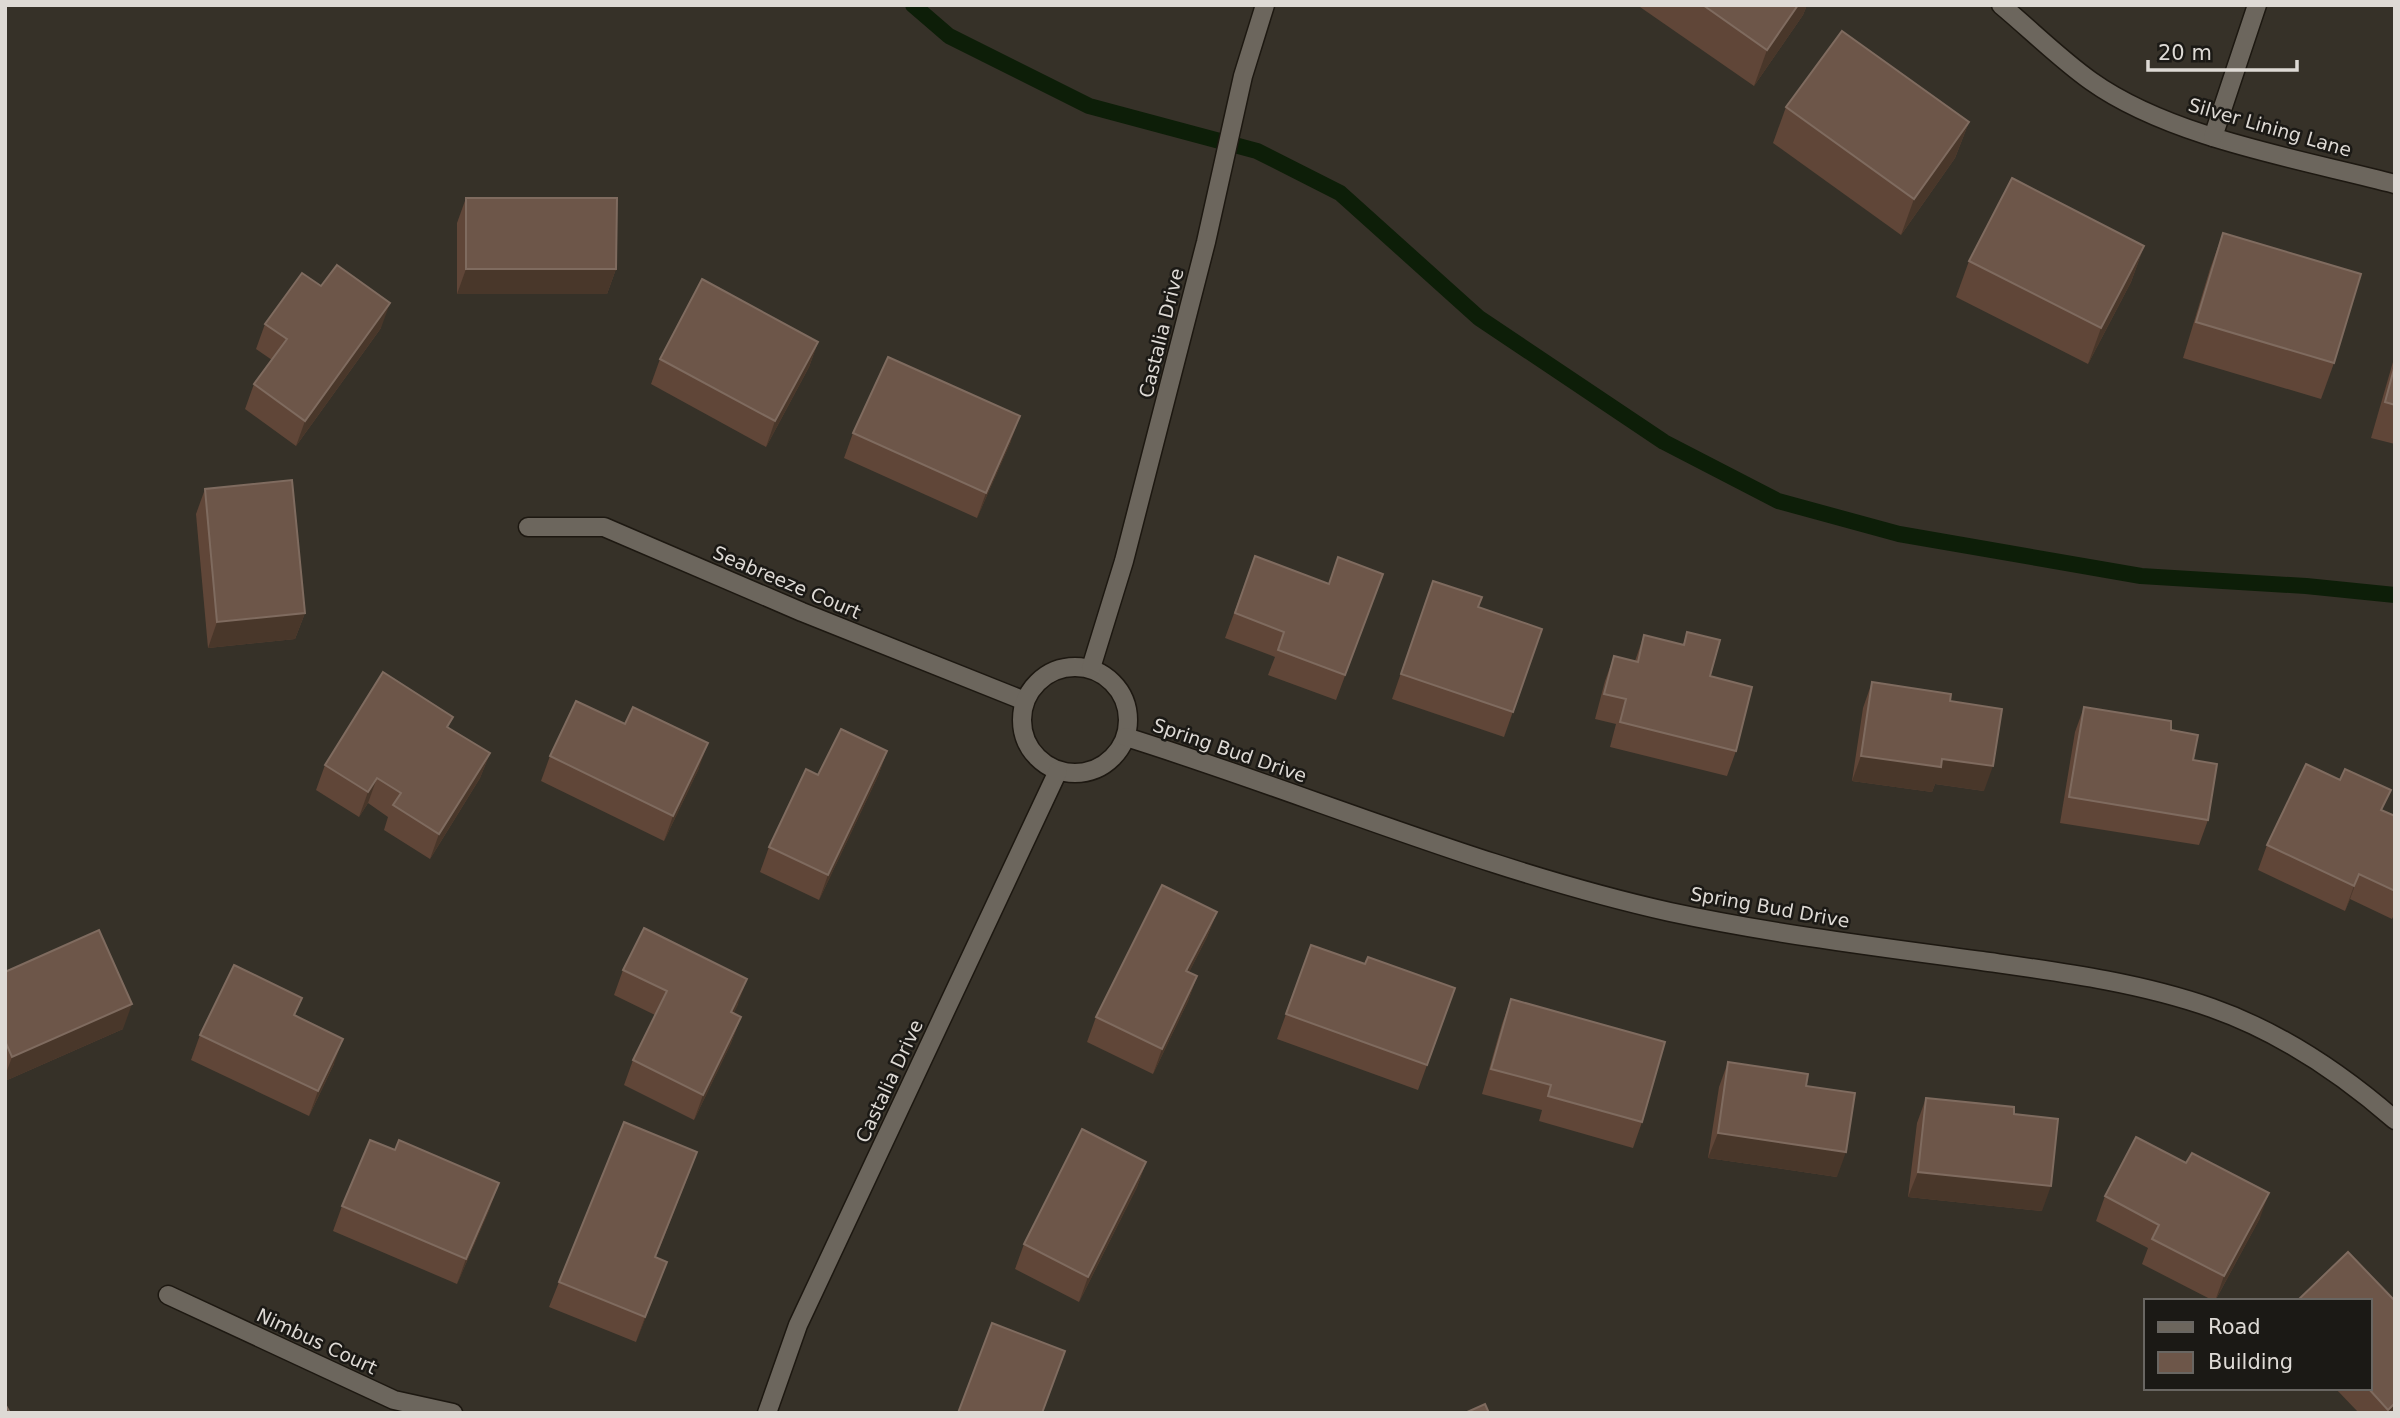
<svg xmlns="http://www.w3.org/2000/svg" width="2400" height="1418" font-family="'DejaVu Sans',sans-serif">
	<rect width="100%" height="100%" fill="#363128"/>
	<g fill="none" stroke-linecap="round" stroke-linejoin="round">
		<path stroke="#0d1e08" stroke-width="16" d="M913,5L949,36L1089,106L1257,151L1340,193L1479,318L1664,442L1778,501L1899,534L2141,576L2306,586L2395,595"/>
		<defs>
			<g id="minor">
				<path d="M2001,5C2031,30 2060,59 2091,81C2171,138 2300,159 2395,184"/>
				<path d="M2213,137L2257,5"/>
				<path d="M528,527H604L802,612L1025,701"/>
				<circle cx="1075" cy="720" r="53"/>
				<path d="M1091,668L1124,561L1206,242L1243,76L1265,5"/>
				<path d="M1126,737C1308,794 1483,870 1670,912C1773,934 1878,947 1982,961C2059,972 2138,982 2212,1008C2280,1032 2341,1073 2395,1120"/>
				<path d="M168,1295L394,1400L453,1413"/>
				<path d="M767,1413L798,1325L1058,771"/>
			</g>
		</defs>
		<use href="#minor" stroke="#1d1811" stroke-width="21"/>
		<use href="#minor" stroke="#6c665d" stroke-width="18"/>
	</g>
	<g fill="#604638">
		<path d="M1641,5H1807L1803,15L1754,86L1640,7Z"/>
		<path d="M1786,107L1969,122L1955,158L1901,235L1773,143Z"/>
		<path d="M466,198L616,269L607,294H457V223Z"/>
		<path d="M2223,233L2334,363L2321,399L2183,358L2210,269Z"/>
		<path d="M2144,246L2131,282L2088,364L1956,297L1969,261Z"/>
		<path d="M265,324L381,328L296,446L245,409L254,384L272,360L256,349Z"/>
		<path d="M818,342L809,367L766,447L651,384L660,359Z"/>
		<path d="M2395,355V444L2371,438Z"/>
		<path d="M853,433L1011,441L977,518L844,458Z"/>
		<path d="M205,489L305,613L295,639L208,648L196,514Z"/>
		<path d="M1255,556L1329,584L1383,574L1336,700L1268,675L1275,657L1225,638Z"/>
		<path d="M1424,606L1478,608L1542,629L1504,737L1392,699Z"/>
		<path d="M1687,632L1710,676L1736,751L1727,776L1610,747L1616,724L1595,719L1605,681L1614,656L1635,661L1644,635L1683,645Z"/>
		<path d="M1872,682L1950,701L1984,791L1935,784L1932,792L1852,781L1863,708Z"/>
		<path d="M2084,707L2171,730L2193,760L2208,820L2199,845L2060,823L2075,732Z"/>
		<path d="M449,728L490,753L480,778L430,859L384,830L388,817L368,803L359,817L316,790L325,765Z"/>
		<path d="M887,751L878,776L819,900L760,872L769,847L818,775Z"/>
		<path d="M550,756L699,768L664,841L541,781Z"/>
		<path d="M2383,811L2395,816V913L2392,919L2350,899L2345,911L2258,870L2267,845Z"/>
		<path d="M1217,912L1207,937L1189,972L1197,976L1188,1001L1153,1074L1087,1042L1096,1017Z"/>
		<path d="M1311,945L1365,964L1455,988L1418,1090L1277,1039Z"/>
		<path d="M623,970L738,1004L733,1014L741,1017L731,1043L694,1120L624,1085L633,1060L655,1015L614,995Z"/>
		<path d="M5,972L123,1029L5,1081Z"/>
		<path d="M1511,999L1642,1122L1633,1148L1539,1121L1542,1110L1482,1094L1502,1024Z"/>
		<path d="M295,1016L334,1064L309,1116L191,1060L200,1035Z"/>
		<path d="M1728,1062L1806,1086L1837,1177L1708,1158L1719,1087Z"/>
		<path d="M1926,1098L2014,1114L2042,1211L1908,1197L1917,1123Z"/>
		<path d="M395,1150L490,1208L457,1284L333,1231L342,1206Z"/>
		<path d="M697,1152L656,1257L667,1262L636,1342L549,1307L559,1282Z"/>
		<path d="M1146,1162L1137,1187L1079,1302L1015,1269L1024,1244Z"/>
		<path d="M2105,1196L2260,1218L2215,1301H2214L2142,1264L2148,1248L2096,1221Z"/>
		<path d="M2335,1388H2370L2395,1413H2359Z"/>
	</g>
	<g fill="#49372a">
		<path d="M1798,5H1807L1803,15L1754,86L1767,50Z"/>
		<path d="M1969,122L1955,158L1901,235L1914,199Z"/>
		<path d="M2144,246L2131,282L2088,364L2101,328Z"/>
		<path d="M466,269H616L607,294H457Z"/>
		<path d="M390,303L381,328L296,446L305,421Z"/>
		<path d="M818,342L809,367L766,447L775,421Z"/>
		<path d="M1020,416L1011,441L977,518L986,493Z"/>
		<path d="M305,613L295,639L208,648L217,622Z"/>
		<path d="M708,743L699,768L664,841L673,816Z"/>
		<path d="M887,751L878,776L819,900L828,875Z"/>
		<path d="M490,753L480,778L430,859L439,834Z"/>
		<path d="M1861,756L1942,759L1993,766L1984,791L1935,784L1932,792L1852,781Z"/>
		<path d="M377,778L368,803L359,817L368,792Z"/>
		<path d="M2359,874L2350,899L2345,911L2354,886Z"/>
		<path d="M1217,912L1207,937L1177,996L1186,971Z"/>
		<path d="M1197,976L1188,1001L1153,1074L1162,1049Z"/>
		<path d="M747,979L738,1004L722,1037L731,1012Z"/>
		<path d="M132,1004L123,1029L5,1081V1076L12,1057Z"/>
		<path d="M741,1017L731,1043L694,1120L703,1095Z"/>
		<path d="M343,1039L334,1064L309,1116L318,1091Z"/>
		<path d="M1718,1133L1846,1152L1837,1177L1708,1158Z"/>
		<path d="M697,1152L688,1177L646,1282L655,1257Z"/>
		<path d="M1146,1162L1137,1187L1079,1302L1088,1277Z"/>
		<path d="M1918,1172L2051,1186L2042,1211L1908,1197Z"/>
		<path d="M499,1183L490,1208L457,1284L466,1259Z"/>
		<path d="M2269,1193L2260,1218L2215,1301L2224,1276Z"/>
		<path d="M667,1262L658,1287L636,1342L645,1317Z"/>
		<path d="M2395,1403V1413H2387L2388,1410Z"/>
	</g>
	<g fill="#6d5649" stroke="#7f6b5f" stroke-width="2">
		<path d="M1703,5H1798L1767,50Z"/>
		<path d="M1842,31L1969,122L1914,199L1786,107Z"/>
		<path d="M2012,178L2144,246L2101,328L1969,261Z"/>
		<path d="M466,198H617L616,269H466Z"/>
		<path d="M2223,233L2361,274L2334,363L2196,322Z"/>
		<path d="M337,265L390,303L305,421L254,384L287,339L265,324L302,273L321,286Z"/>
		<path d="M702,279L818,342L775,421L660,359Z"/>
		<path d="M888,357L1020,416L986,493L853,433Z"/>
		<path d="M2395,365V405L2385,402Z"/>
		<path d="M292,480L305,613L217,622L205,489Z"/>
		<path d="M1255,556L1329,584L1338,557L1383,574L1345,675L1278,650L1284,632L1235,613Z"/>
		<path d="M1433,581L1482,597L1478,607L1542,629L1513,712L1401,674Z"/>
		<path d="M1687,632L1720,640L1710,676L1752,687L1736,751L1620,722L1626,699L1604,694L1614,656L1638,662L1644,635L1684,645Z"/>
		<path d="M383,672L453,717L447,727L490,753L439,834L393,805L401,793L377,778L368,792L325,765Z"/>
		<path d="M1872,682L1951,694L1950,701L2002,709L1993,766L1942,759L1941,767L1861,756Z"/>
		<path d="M576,701L625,724L633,707L708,743L673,816L550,756Z"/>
		<path d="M2084,707L2171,721V730L2198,735L2193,760L2217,764L2208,820L2069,797Z"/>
		<path d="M841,729L887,751L828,875L769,847L806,769L818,775Z"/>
		<path d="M2306,764L2340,780L2345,769L2391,790L2381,810L2395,816V891L2359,874L2354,886L2267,845Z"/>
		<path d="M1162,885L1217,912L1186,971L1197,976L1162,1049L1096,1017Z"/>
		<path d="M644,928L747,979L731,1012L741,1017L703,1095L633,1060L667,991L623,970Z"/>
		<path d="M99,930L132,1004L12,1057L5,1041V972Z"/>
		<path d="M1311,945L1365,964L1368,957L1455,988L1427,1065L1286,1014Z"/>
		<path d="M234,965L302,998L294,1015L343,1039L318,1091L200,1035Z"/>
		<path d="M1511,999L1665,1042L1642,1122L1548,1096L1551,1085L1491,1069Z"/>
		<path d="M1728,1062L1808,1074L1806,1086L1855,1093L1846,1152L1718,1133Z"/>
		<path d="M1926,1098L2014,1107V1114L2058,1119L2051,1186L1918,1172Z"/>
		<path d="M624,1122L697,1152L655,1257L667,1262L645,1317L559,1282Z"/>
		<path d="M1082,1129L1146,1162L1088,1277L1024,1244Z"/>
		<path d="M2136,1137L2186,1163L2192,1153L2269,1193L2224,1276L2152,1239L2159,1225L2105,1196Z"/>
		<path d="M370,1140L395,1150L399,1140L499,1183L466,1259L342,1206Z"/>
		<path d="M2348,1252L2395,1301V1403L2388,1410L2368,1388H2370V1301H2297Z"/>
		<path d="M992,1323L1065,1351L1042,1413H958Z"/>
		<path d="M5,1404L10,1413H5Z"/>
		<path d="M1485,1404L1489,1413H1465Z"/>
	</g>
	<g text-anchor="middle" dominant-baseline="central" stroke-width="5" stroke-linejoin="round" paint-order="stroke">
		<g font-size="19" fill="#dedad5" stroke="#1b1915">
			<text transform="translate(2270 127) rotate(16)">Silver Lining Lane</text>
			<text transform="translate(1161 333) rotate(-76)">Castalia Drive</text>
			<text transform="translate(787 582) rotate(23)">Seabreeze Court</text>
			<text transform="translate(1230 750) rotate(19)">Spring Bud Drive</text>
			<text transform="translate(1770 907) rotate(10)">Spring Bud Drive</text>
			<text transform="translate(889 1081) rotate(-65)">Castalia Drive</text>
			<text transform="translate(317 1341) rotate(25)">Nimbus Court</text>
		</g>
	</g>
	<rect width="2400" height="1418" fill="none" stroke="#dedad5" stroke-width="14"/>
	<rect x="2144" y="1299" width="228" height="91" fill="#1b1915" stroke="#696662" stroke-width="2"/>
	<rect x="2158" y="1322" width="35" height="10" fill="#6c665d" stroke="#696662" stroke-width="2"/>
	<text x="2208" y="1334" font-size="21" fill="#dedad5">Road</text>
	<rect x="2158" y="1352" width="35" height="21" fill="#6d5649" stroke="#696662" stroke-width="2"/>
	<text x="2208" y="1369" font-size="21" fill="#dedad5">Building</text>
	<path d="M2148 60v10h149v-10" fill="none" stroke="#dedad5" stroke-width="3.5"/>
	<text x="2158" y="60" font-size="21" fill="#dedad5" stroke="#1b1915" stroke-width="5" paint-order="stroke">20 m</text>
</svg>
